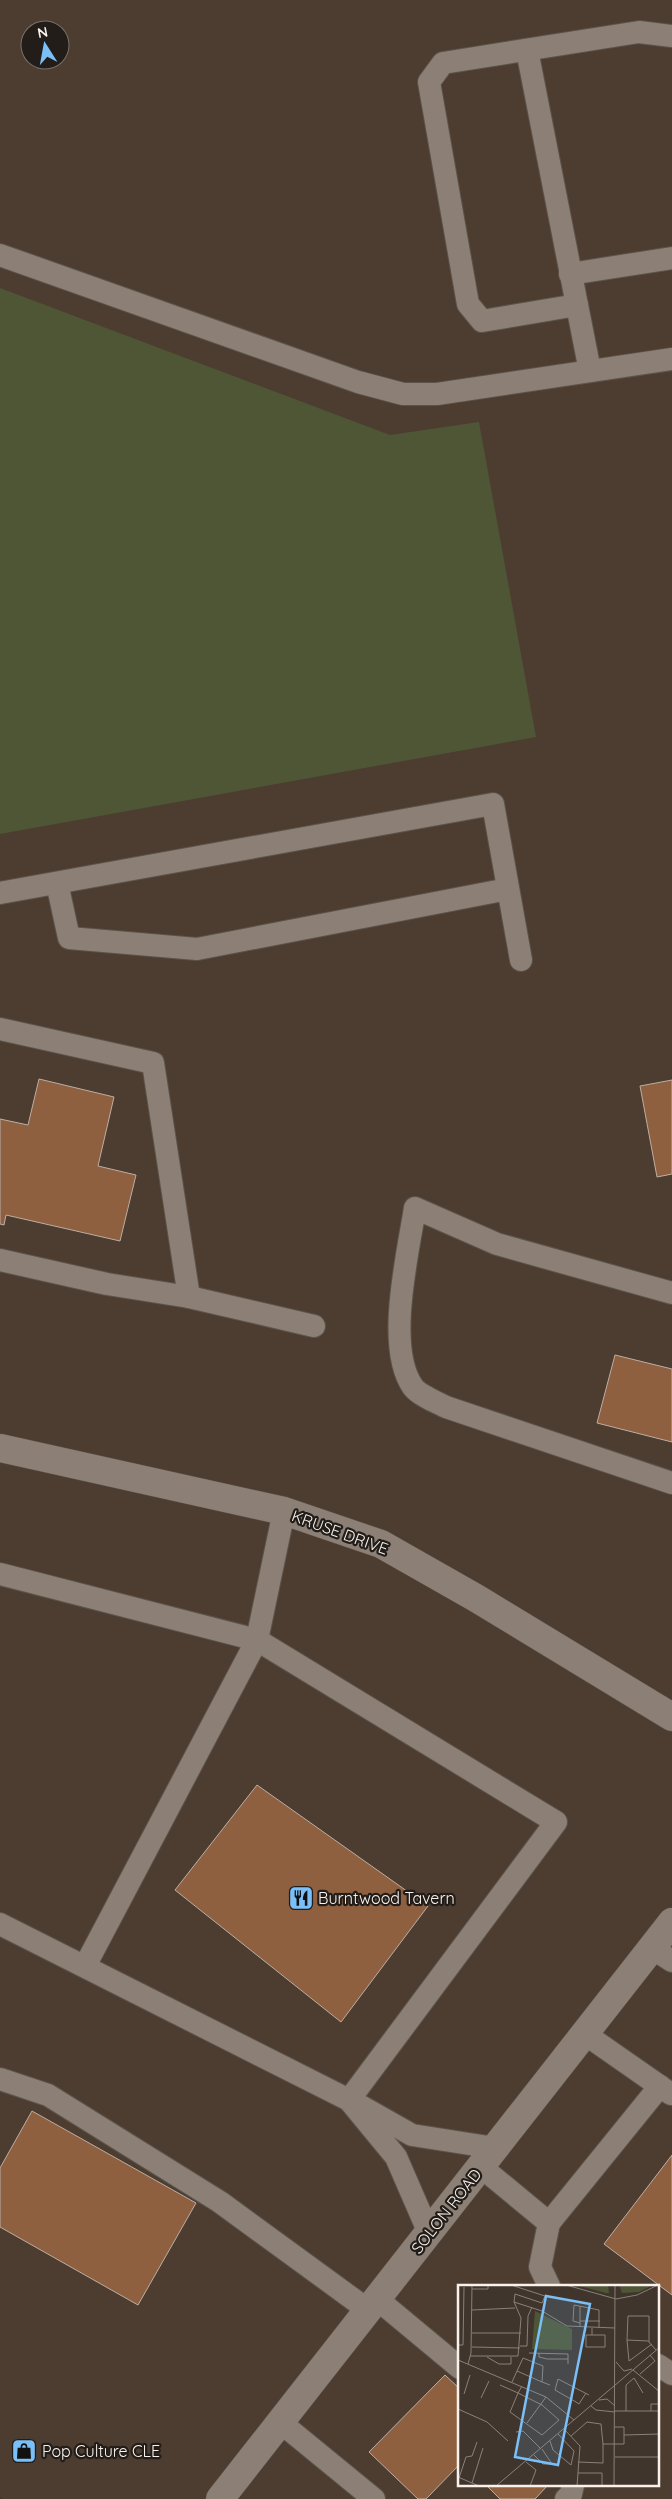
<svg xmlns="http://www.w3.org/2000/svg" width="672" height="2499" font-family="Quicksand,sans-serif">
	<rect width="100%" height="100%" fill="#3f352c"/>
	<path fill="#4d3d30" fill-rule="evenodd" d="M0,0H672V2499H3L0,2497ZM30,30H60V60H30ZM460,2286H658V2485H460Z"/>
	<path fill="#4e5636" d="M0,288L390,435L479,422L536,737L0,834Z"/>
	<g fill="#8e6040" stroke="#bcaea5">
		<path d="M39,1079L114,1097L98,1166L136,1175L120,1241L6,1215L4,1225L0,1224V1119L28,1125Z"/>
		<path d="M672,1080V1174L657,1177L640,1086Z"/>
		<path d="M615,1355L672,1369V1442L597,1423Z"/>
		<path d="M257,1785L428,1906L341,2022L175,1890Z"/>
		<path d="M32,2111L196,2203L138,2305L0,2227V2168Z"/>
		<path d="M672,2155V2295L604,2244Z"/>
		<path d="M445,2375L460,2389V2464L426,2499H418L369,2452Z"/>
		<path d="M486,2485H548L535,2499H500Z"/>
	</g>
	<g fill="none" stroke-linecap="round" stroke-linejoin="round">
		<defs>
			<g id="lane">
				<path d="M527,50L577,305"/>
				<path d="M0,255L358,382L403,394H437L672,359"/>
				<path d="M570,274L672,258"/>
				<path d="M590,371L577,305L482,321L468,304L429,82L443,63L639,32L672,36"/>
				<path d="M57,883L69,938L197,949L508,889"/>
				<path d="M0,893L493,804L521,960"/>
				<path d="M0,1029L153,1063L189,1297L314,1326"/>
				<path d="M0,1260L107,1284L189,1297"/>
				<path d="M672,1293L497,1244L415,1208C408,1253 385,1348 413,1387C419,1395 436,1402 446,1407L672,1483"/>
				<path d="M0,1574L257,1640L556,1822L349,2100L0,1924"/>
				<path d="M652,1948L672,1961"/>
				<path d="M85,1966L257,1640L284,1511"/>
				<path d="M585,2034L671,2094"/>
				<path d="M0,2079L48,2095L220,2202L368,2310"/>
				<path d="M349,2100L396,2157L429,2233"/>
				<path d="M359,2105L412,2135L495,2148"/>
				<path d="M480,2166L549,2223L540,2267L549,2286"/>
				<path d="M549,2223L660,2086"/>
				<path d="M377,2299L460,2368"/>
				<path d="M658,2365L672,2374"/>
				<path d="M280,2422L374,2499"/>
				<path d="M566,2499L571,2494L573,2485"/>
			</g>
			<path id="street" d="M0,1448L284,1511L381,1544L476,1598L672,1717"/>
			<path id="secondary" d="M220,2499L672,1922"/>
		</defs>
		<use href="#lane" stroke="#5c544c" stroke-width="24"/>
		<use href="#street" stroke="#5c544c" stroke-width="29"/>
		<use href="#secondary" stroke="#5c544c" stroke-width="29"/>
		<use href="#lane" stroke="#8c8076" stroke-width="22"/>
		<use href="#street" stroke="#8c8076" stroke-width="28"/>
		<use href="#secondary" stroke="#8c8076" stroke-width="28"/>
	</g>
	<defs>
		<symbol id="restaurant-square" viewBox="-11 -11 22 22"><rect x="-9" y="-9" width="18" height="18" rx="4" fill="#7abff8" stroke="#221d19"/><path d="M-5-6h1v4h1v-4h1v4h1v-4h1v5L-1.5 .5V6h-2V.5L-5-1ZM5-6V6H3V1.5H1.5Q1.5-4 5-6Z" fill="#111"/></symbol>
		<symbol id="shop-square" viewBox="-11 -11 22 22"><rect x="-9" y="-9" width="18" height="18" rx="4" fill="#7abff8" stroke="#221d19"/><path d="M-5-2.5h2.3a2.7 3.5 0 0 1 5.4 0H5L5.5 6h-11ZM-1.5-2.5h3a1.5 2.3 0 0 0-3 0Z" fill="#111"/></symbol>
	</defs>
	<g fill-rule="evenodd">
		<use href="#restaurant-square" x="287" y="1884" width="28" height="28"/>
		<use href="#shop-square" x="10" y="2437" width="28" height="28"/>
	</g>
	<g text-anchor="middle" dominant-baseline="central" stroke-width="4.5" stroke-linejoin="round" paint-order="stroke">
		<g font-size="16" fill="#f9f2ec" stroke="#221d19">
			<text transform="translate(340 1532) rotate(20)">KRUSE DRIVE</text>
			<text transform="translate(446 2211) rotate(-52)">SOLON ROAD</text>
		</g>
		<g font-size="16" fill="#f9f2ec" stroke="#221d19" text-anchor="start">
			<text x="318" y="1898">Burntwood Tavern</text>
			<text x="42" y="2451">Pop Culture CLE</text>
		</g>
	</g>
	<g transform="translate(458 2285)">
		<rect width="201" height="201" fill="#3f352c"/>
		<path d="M118,0H150L151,8H148ZM161,0H195L181,7L164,8ZM77,26L114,44V65L74,64Z" fill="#4e5636"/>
		<path fill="none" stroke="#898179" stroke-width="1" d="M53,0L87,11L84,18L57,9L56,17L84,26L109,41L157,43M108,0L158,14L179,10L200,0M14,4H30V0M122,21V38M14,25L57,23M122,36H142M122,42V38L115,36L116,20L141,25V43M14,48H63M134,50H147V62H128V50H134V43M169,55L171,76L194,59M191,57V31H170L169,55L190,56L198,65M0,60H5L6,2M62,61H69L70,31L74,22M14,62L62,63M71,68L110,69V79M81,68V72L89,74H110M12,71H60L63,33L56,17M29,72L41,79H53V72M0,75L88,112L116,135M158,77L166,86L174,84M10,79L13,68L14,0M175,85L202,107M59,86L84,97M182,89L197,76L192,70M176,93L185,108M54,97L65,73L85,81L84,97L92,100M42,100L60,108L84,120L101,135L84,150L52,127L60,108L64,101M128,108L121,119L118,117L97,105L100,94L131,110M6,109L12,90M23,113L31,96M141,115L149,114L156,120M133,121L138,125L157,127M0,124L29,137L50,156M157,126H168V100L176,93M168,126H202M193,126V119H202M69,138L88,112M106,144L122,161L119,201M58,147L65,146L83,164M166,150L202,149M113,151L129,137L143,139L145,159H166V142H157M92,156L95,165L113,180L116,166L100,149M76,170L85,179H94L84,164M157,172H202M68,177L78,185L72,201M120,177L145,178V159M120,188H144V201M0,192L21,201M1,193L8,172L14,171L19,157M14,198L25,163M38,201L202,62M156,201L157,0"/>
		<path fill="#7abff8" fill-opacity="0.15" stroke="#7abff8" stroke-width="2.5" d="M88,11L132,19L100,180L57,172Z"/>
		<rect width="201" height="201" fill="none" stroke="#f9f2ec" stroke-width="2.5"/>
	</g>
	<g transform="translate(45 45) rotate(349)"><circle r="24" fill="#221d19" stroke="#78726d"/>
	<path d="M0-4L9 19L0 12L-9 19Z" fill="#7abff8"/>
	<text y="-8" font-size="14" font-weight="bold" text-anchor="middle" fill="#f9f2ec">N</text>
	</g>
</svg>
